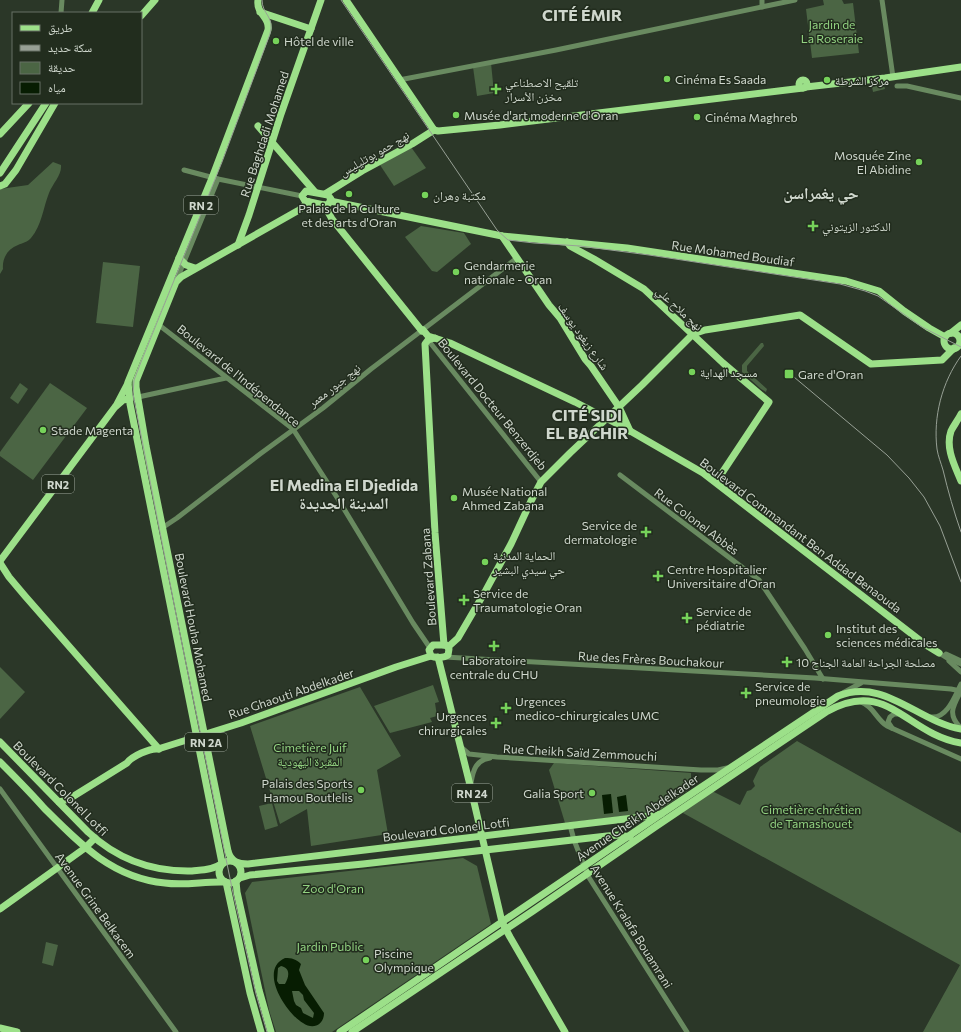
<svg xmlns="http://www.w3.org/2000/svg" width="961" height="1032" font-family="Commissioner,'Noto Naskh Arabic',sans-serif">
	<rect width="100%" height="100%" fill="#2b3728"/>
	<g fill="#4b6544">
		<path d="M823,0H842L844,4L853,3L859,53L812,58L806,9L824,5Z"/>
		<path d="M491,63L494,93L477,96L473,67Z"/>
		<path d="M883,80L885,89L873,92L871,82Z"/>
		<path d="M411,147L426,168L394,186L380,165Z"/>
		<path d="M53,162L61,165C62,175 53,183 49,193C43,208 42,225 31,238C28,242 22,243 18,245C7,249 2,259 3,269L0,274V189L28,185Z"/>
		<path d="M421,226L464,233L471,244L437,272L432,271L405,237Z"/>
		<path d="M103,262L140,266L133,327L96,323Z"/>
		<path d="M761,343H763L764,346L747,366V371L767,389L766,392L761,389L742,372V365Z"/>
		<path d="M20,383L28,389L18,404L10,398Z"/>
		<path d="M50,383L87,408L33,480L0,456V452Z"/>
		<path d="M0,667L25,692L0,719Z"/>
		<path d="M433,685L439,702L435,703L437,716L430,718L432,722L390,733L374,706Z"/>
		<path d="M360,687L401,756L377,770L388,834L311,846L307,809L280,824L250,726Z"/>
		<path d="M797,741L961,833V1032H923L960,965L683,813L684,811L712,791L740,805L747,791L751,790L755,786L753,781L760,767Z"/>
		<path d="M554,763L691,773V784L690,789L657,812L565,823L549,770Z"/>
		<path d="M272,803L278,826L265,830L259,806Z"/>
		<path d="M463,858L477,866L491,924L332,1032H276L269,1010L245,893L252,882Z"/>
		<path d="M46,942L58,945L53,966L42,963Z"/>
	</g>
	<g fill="#071d02" fill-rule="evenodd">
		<path d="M611,794L613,813L604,814L602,795Z"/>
		<path d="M626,795L628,811L619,812L617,797Z"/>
		<path d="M285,958C292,958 296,959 301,964L299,970L305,985L324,1013C324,1025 313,1030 303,1023C286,1013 258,970 285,958ZM281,966C291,968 289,977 285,984H279L277,981L278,968ZM292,991H299L303,995L304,1000L314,1013L313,1018L303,1013L301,1008L296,1005L294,1001Z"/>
	</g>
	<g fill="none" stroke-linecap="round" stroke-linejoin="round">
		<g stroke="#698a60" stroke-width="5">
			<path d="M882,0L893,77"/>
			<path d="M762,7V0"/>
			<path d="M61,13L62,0"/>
			<path d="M399,80L556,50L795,0"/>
			<path d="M897,86H907L961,98"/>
			<path d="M184,170L218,179L302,196"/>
			<path d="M177,279L218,179"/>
			<path d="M159,325L293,429L338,499L413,623L430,648"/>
			<path d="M428,340L541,482"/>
			<path d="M129,399L226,378"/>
			<path d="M620,475L759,580L805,649L823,679"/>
			<path d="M162,528L177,518L260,454L323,408L371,369L517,258"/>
			<path d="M939,653L947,658L961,664"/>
			<path d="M946,654L961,661"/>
			<path d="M445,657L815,678L951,689L961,691"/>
			<path d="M949,661L961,672"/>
			<path d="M961,691C953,706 947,715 961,728"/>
			<path d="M841,694L861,683"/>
			<path d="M861,702C874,707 876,719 887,726L961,759"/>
			<path d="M931,717C947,719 955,696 961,684"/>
			<path d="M892,728L888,722L890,717L894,714H900"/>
			<path d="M462,748L469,754L497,757L701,770H718L727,768"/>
			<path d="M471,783C473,770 476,760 490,758"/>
			<path d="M0,789L176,1032"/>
			<path d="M570,825L574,840L588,876L687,1032"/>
		</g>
		<g stroke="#9ce089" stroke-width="7">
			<path d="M346,0L434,130"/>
			<path d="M260,12L311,29"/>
			<path d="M92,13L99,0"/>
			<path d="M141,16L155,0"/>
			<circle cx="803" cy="84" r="4"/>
			<path d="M806,87L885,78L961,67"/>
			<path d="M258,126L315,192"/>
			<path d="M434,130L438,131L500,125L803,88"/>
			<path d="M0,134L29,103"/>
			<path d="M0,173L46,103"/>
			<path d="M0,186L5,184L16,170L55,103"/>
			<path d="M306,191L328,195L331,199L330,202L327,205H324L305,201L302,196Z"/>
			<path d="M325,194L362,171L412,144L434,130"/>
			<path d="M330,201L502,236L627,248L846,281L879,291L904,311L929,328L945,337"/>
			<path d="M309,202L299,210L181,277L176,282L136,381V387L146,446L228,851C231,862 238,864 248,864L650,816L661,814"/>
			<path d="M324,205L332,219L422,331"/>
			<path d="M502,236L549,305L560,318L585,359L591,366L619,407L630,431"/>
			<path d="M567,242L570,246L594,259L644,289L723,363L769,402L716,482"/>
			<path d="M238,245L249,215L281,114L321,0"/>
			<path d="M179,258L186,265L195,268"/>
			<path d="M423,330L428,336L450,343L575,402L625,428L703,473L926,645L939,653"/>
			<path d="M951,333L961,325"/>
			<circle cx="952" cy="341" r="8"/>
			<path d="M435,338L428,340L425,344L435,533L444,645"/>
			<path d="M117,404L128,383"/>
			<path d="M961,414C958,420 954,425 951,431C945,448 955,466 961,481"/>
			<path d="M0,561L115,407L123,400L129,399"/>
			<path d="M0,563L9,577L25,596L159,749"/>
			<path d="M433,645H446L449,649L448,655C444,658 435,658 431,656L429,650Z"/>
			<path d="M448,647L458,638L486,590L511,544L531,501L541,482L570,453L642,385L693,334L705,330L800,315L871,364L942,360L954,348"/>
			<path d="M438,657L470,785L502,922L510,937L565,1032"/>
			<path d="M0,742L88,832C117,859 152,872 192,871C201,870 213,870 221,864"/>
			<path d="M0,762C15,777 30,792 44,808C79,843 112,878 165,883C185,886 205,881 225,882"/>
			<path d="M59,802L69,799L127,763C132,756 150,748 158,749L241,723L396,667L431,656"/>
			<circle cx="230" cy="872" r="11"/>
			<path d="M222,863L130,404L128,382L212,178L268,30C270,17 256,14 258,0"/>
			<path d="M240,878L250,875L363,864L607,836L619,835L630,837"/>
			<path d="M236,881L237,892L259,990L271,1032"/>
			<path d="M226,882L250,993L261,1032"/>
			<path d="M0,909L85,848L95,838"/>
			<path d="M0,1028L17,1032"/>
			<path d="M340,1032L661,814L838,696C884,677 918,722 961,729"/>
			<path d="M352,1032L533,911L655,827L826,712C888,677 906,734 961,743"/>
		</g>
		<g stroke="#97a095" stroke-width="1">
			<path d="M262,0C262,15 275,16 270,34L222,162L141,362L134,380L133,394L178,624L233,893L256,994L267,1032"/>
			<path d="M341,0L497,230L508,240L534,243L580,246L649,255L840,284L865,291L878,296L922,327L961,347"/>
		</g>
		<g stroke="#97a095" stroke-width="1">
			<path d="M961,356C942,382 933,417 937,449C938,456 941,463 943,470C948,491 954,512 961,532"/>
			<path d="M788,372L887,455L909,478L924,497L940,526L961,582"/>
		</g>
	</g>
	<g fill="#76d25a" stroke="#222d1e" stroke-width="1.5">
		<circle cx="276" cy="41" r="4"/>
		<circle cx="667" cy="79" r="4"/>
		<circle cx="827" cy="80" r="4"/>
		<path d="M494 83h4v4h4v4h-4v4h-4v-4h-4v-4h4z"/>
		<circle cx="456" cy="115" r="4"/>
		<circle cx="697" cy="117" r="4"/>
		<circle cx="919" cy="162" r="4"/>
		<circle cx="349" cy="194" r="4"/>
		<circle cx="425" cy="195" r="4"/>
		<path d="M811 220h4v4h4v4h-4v4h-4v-4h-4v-4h4z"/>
		<circle cx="456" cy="272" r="4"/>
		<circle cx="692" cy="372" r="4"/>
		<rect x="784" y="369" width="10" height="10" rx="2"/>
		<circle cx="43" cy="430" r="4"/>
		<circle cx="454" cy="498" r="4"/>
		<path d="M644 526h4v4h4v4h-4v4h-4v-4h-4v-4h4z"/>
		<circle cx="485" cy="562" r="4"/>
		<path d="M656 570h4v4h4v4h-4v4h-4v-4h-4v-4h4z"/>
		<path d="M462 594h4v4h4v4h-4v4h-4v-4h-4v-4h4z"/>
		<path d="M685 612h4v4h4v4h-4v4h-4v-4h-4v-4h4z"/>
		<circle cx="828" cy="635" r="4"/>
		<path d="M492 640h4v4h4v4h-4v4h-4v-4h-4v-4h4z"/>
		<path d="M785 656h4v4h4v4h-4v4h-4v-4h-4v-4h4z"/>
		<path d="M744 687h4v4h4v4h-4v4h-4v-4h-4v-4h4z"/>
		<path d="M504 702h4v4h4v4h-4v4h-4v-4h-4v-4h4z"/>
		<path d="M494 717h4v4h4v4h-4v4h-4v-4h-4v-4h4z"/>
		<circle cx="361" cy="790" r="4"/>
		<circle cx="592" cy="793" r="4"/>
		<circle cx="366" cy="960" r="4"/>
	</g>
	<g text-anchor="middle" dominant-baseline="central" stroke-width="3" stroke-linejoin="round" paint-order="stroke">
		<g fill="#222d1e" stroke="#9ba498" stroke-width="1">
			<rect x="184" y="196" width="34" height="18" rx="3"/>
			<rect x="42" y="475" width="32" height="18" rx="3"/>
			<rect x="185" y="733" width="42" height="18" rx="3"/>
			<rect x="452" y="784" width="40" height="18" rx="3"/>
		</g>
		<g font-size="11" font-weight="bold" fill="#cfd7cd">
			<text x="201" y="205">RN 2</text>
			<text x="58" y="484">RN2</text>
			<text x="206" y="742">RN 2A</text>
			<text x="472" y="793">RN 24</text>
		</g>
		<g font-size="12" fill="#93d382" stroke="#222d1e">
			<text x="832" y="24">Jardin de<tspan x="832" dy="14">La Roseraie</tspan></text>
			<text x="310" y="747">Cimetière Juif<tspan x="310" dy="14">المقبرة اليهودية</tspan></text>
			<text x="811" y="809">Cimetière chrétien<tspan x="811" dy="14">de Tamashouet</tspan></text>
			<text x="333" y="888">Zoo d'Oran</text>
			<text x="330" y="946">Jardin Public</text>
		</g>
		<g font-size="12" fill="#cfd7cd" stroke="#222d1e" text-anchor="start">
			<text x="284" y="41">Hôtel de ville</text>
			<text x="675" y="79">Cinéma Es Saada</text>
			<text x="835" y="80">مركز الشرطة</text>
			<text x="505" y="82">تلقيح الاصطناعي<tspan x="505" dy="14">مخزن الأسرار</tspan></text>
			<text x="464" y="115">Musée d'art moderne d'Oran</text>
			<text x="705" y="117">Cinéma Maghreb</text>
			<text x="911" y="155" text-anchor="end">Mosquée Zine<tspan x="911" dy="14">El Abidine</tspan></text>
			<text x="433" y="195">مكتبة وهران</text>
			<text x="349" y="208" text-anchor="middle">Palais de la Culture<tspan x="349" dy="14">et des arts d'Oran</tspan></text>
			<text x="822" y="226">الدكتور الزيتوني</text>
			<text x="464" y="265">Gendarmerie<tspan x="464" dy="14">nationale - Oran</tspan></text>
			<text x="700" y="372">مسجد الهداية</text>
			<text x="798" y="374">Gare d'Oran</text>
			<text x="51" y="430">Stade Magenta</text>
			<text x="462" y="491">Musée National<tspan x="462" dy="14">Ahmed Zabana</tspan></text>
			<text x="637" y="525" text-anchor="end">Service de<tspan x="637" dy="14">dermatologie</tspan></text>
			<text x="493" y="555">الحماية المدنية<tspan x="493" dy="14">حي سيدي البشير</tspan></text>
			<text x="667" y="569">Centre Hospitalier<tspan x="667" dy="14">Universitaire d'Oran</tspan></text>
			<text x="473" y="593">Service de<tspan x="473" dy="14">Traumatologie Oran</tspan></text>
			<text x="696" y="611">Service de<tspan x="696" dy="14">pédiatrie</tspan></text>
			<text x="836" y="628">Institut des<tspan x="836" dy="14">sciences médicales</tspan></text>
			<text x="494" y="660" text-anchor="middle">Laboratoire<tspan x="494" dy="14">centrale du CHU</tspan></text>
			<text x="796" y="662">مصلحة الجراحة العامة الجناح 10</text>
			<text x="755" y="686">Service de<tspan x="755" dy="14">pneumologie</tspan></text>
			<text x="515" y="701">Urgences<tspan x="515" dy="14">medico-chirurgicales UMC</tspan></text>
			<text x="487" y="716" text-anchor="end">Urgences<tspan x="487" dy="14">chirurgicales</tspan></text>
			<text x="353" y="783" text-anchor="end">Palais des Sports<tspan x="353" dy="14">Hamou Boutlelis</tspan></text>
			<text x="584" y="793" text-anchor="end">Galia Sport</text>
			<text x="374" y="953">Piscine<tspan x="374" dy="14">Olympique</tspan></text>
		</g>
		<g font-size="12" fill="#cfd7cd" stroke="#222d1e">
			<text transform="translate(264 134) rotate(-72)">Rue Baghdadi Mohamed</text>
			<text transform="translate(374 153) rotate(-30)">نهج حمو بوتليليس</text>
			<text transform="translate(733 253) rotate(8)">Rue Mohamed Boudiaf</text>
			<text transform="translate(680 308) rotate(43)">نهج ملاح علي</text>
			<text transform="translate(584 336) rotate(55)">شارع زيغود يوسف</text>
			<text transform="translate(239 375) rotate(39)">Boulevard de l'Indépendance</text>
			<text transform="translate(334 385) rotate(-38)">نهج جبور معمر</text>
			<text transform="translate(493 404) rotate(51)">Boulevard Docteur Benzerdjeb</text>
			<text transform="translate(697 521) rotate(37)">Rue Colonel Abbès</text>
			<text transform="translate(801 535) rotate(37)">Boulevard Commandant Ben Addad Benaouda</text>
			<text transform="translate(428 577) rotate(-94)">Boulevard Zabana</text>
			<text transform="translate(194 627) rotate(79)">Boulevard Houha Mohamed</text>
			<text transform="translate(651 659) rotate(3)">Rue des Frères Bouchakour</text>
			<text transform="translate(291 693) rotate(-19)">Rue Ghaouti Abdelkader</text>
			<text transform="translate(580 752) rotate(3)">Rue Cheikh Saïd Zemmouchi</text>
			<text transform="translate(61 788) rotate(45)">Boulevard Colonel Lotfi</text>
			<text transform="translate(637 817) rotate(-34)">Avenue Cheikh Abdelkader</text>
			<text transform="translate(446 829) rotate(-7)">Boulevard Colonel Lotfi</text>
			<text transform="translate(96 905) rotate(54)">Avenue Grine Belkacem</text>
			<text transform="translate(632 926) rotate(58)">Avenue Kralafa Bouamrani</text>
		</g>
		<g font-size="16" font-weight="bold" fill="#cfd7cd" stroke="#222d1e">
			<text x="582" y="14">CITÉ ÉMIR</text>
			<text x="821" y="192">حي يغمراسن</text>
			<text x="587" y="414">CITÉ SIDI<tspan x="587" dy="18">EL BACHIR</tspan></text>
			<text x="344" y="484">El Medina El Djedida<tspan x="344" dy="18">المدينة الجديدة</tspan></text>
		</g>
	</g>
	<rect x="12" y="12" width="130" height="92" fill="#222d1e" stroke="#677164"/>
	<rect x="20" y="25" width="20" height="6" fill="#9ce089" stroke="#677164"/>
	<text x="48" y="32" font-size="12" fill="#cfd7cd">طريق</text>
	<rect x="20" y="45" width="20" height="6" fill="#97a095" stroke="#677164"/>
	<text x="48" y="52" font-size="12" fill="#cfd7cd">سكة حديد</text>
	<rect x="20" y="62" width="20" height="12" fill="#4b6544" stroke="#677164"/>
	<text x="48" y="72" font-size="12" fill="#cfd7cd">حديقة</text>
	<rect x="20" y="82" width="20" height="12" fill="#071d02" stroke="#677164"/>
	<text x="48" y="92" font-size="12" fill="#cfd7cd">مياه</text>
</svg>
